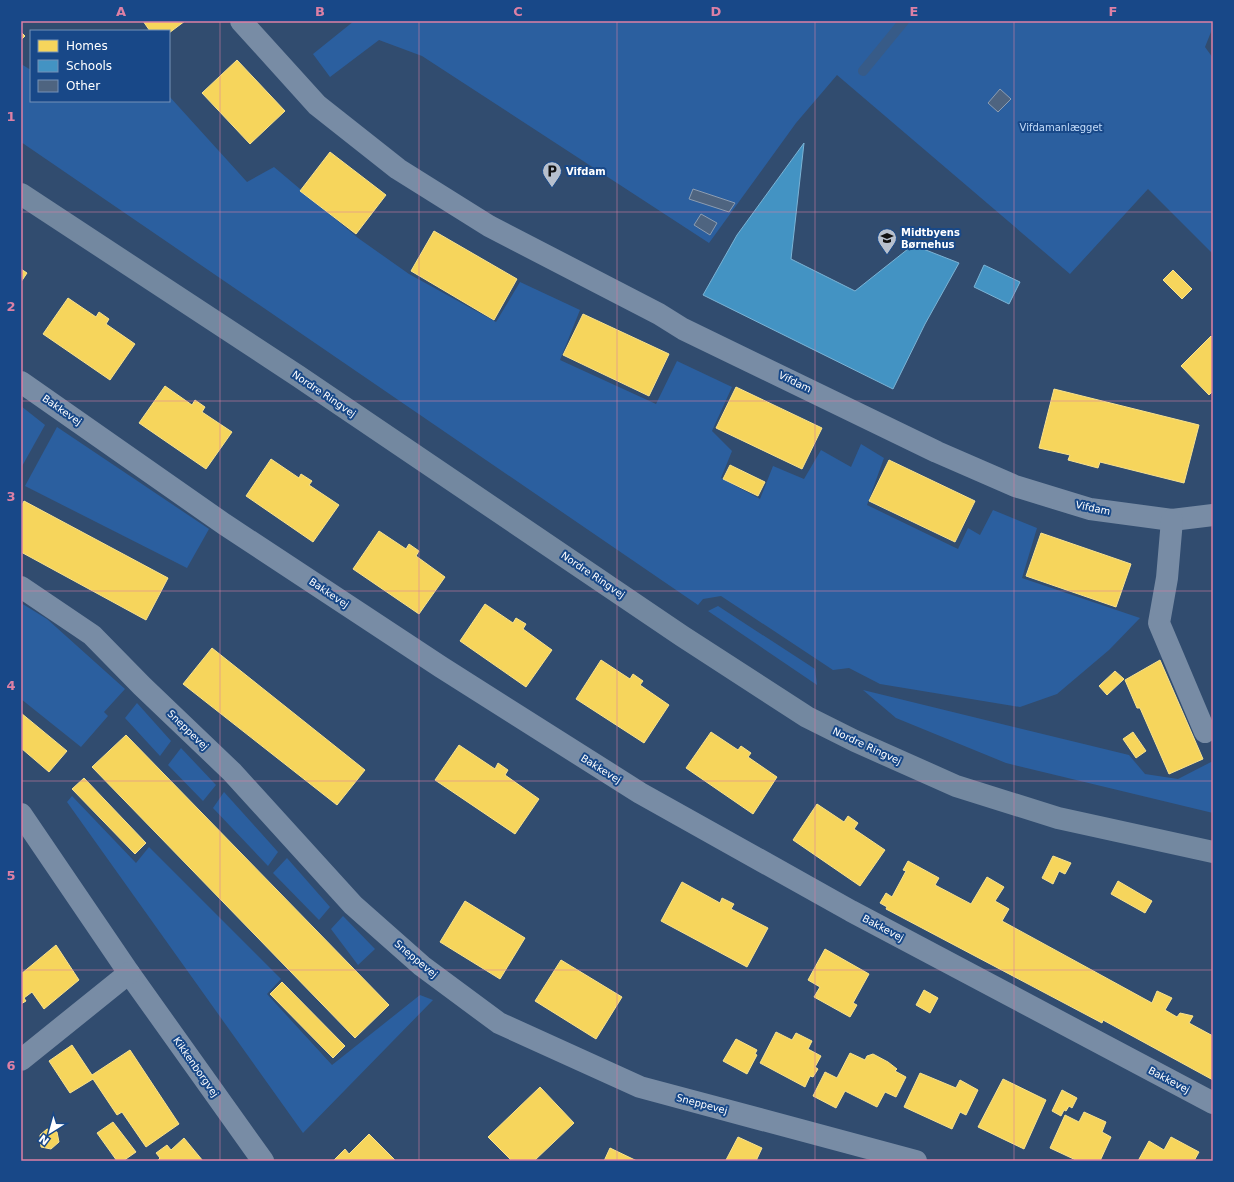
<svg xmlns="http://www.w3.org/2000/svg" width="1234" height="1182" font-family="'DejaVu Sans',sans-serif">
	<rect width="100%" height="100%" fill="#314c6f"/>
	<g fill="#2b5f9f">
		<path d="M354,21H1213V27L1205,47L1213,58V254L1148,189L1070,274L837,75L796,123L709,243L422,56L379,40L330,77L313,54Z"/>
		<path d="M21,64L31,70V101H169V96L247,182L274,167L358,238L409,274L496,322L520,282L580,310L560,360L656,404L677,361L732,387L712,431L732,451L721,478L760,499L773,466L804,479L821,450L851,467L861,444L884,458L867,505L958,549L968,528L980,535L993,510L1037,528L1022,578L1140,618L1109,650L1057,694L1020,707L880,684L849,668L833,670L721,596L703,599L698,605L21,142Z"/>
		<path d="M21,406L45,425L21,468Z"/>
		<path d="M57,427L209,529L187,568L25,486Z"/>
		<path d="M21,603L47,619L125,689L104,712L108,716L81,747L21,699Z"/>
		<path d="M718,606L815,669L817,685L708,611Z"/>
		<path d="M863,690L1129,755L1145,774L1178,779L1213,761V813L1006,763L896,718Z"/>
		<path d="M137,703L171,741L160,756L125,718Z"/>
		<path d="M181,748L216,785L203,801L168,765Z"/>
		<path d="M224,792L278,852L268,866L213,808Z"/>
		<path d="M72,796L136,863L149,847L281,979L267,994L332,1065L420,995L433,1000L303,1133L67,802Z"/>
		<path d="M287,858L330,907L319,920L273,873Z"/>
		<path d="M343,916L375,949L358,965L331,929Z"/>
	</g>
	<g fill="#f6d55c" stroke="#f9e28d">
		<path d="M143,21H185L169,33V31H150Z"/>
		<path d="M21,32L25,36L21,40Z"/>
		<path d="M237,60L285,111L250,144L202,93Z"/>
		<path d="M330,152L386,195L356,234L300,191Z"/>
		<path d="M434,231L517,279L494,320L411,271Z"/>
		<path d="M21,269L27,273L21,282Z"/>
		<path d="M1173,270L1192,289L1182,299L1163,280Z"/>
		<path d="M68,298L96,317L99,312L109,319L106,324L135,344L110,380L43,334Z"/>
		<path d="M583,314L669,354L649,396L563,355Z"/>
		<path d="M1211,336L1213,338V391L1209,395L1181,366Z"/>
		<path d="M165,386L192,405L195,400L205,407L202,412L232,432L206,469L139,423Z"/>
		<path d="M736,387L822,428L802,469L716,428Z"/>
		<path d="M1054,389L1199,425L1184,483L1100,462L1098,468L1068,460L1070,455L1039,448Z"/>
		<path d="M271,459L299,478L301,474L312,481L309,485L339,505L313,542L246,496Z"/>
		<path d="M889,460L975,501L955,542L869,501Z"/>
		<path d="M730,465L765,482L758,496L723,479Z"/>
		<path d="M24,501L168,578L146,620L21,552V507Z"/>
		<path d="M379,531L406,549L409,544L419,551L416,556L445,577L419,614L353,569Z"/>
		<path d="M1041,533L1131,564L1116,607L1026,576Z"/>
		<path d="M485,604L513,623L516,618L526,624L523,629L552,650L526,687L460,641Z"/>
		<path d="M212,648L365,770L337,805L183,684Z"/>
		<path d="M601,660L630,679L633,674L643,681L640,685L669,705L644,743L576,699Z"/>
		<path d="M1160,660L1203,759L1169,774L1140,708H1137L1125,680Z"/>
		<path d="M1115,671L1124,679L1107,695L1099,686Z"/>
		<path d="M21,713L67,751L49,772L21,748Z"/>
		<path d="M711,732L738,750L741,746L751,753L748,757L777,777L753,814L686,768Z"/>
		<path d="M1133,732L1146,751L1136,758L1123,739Z"/>
		<path d="M126,735L389,1005L355,1038L92,767Z"/>
		<path d="M459,745L495,769L498,763L508,770L505,775L539,799L515,834L435,780Z"/>
		<path d="M84,778L146,843L135,854L72,789Z"/>
		<path d="M817,804L844,822L848,816L858,823L854,829L885,850L860,886L793,840Z"/>
		<path d="M1053,856L1071,863L1065,874L1059,871L1053,884L1042,878Z"/>
		<path d="M908,861L939,878L935,885L971,904L987,877L1004,887L995,901L1009,909L1002,921L1152,1003L1157,991L1172,998L1165,1010L1177,1017L1180,1013L1193,1016L1189,1023L1213,1036V1080L1103,1020L1102,1023L886,909L887,907L880,903L886,893L892,897L906,871L903,870Z"/>
		<path d="M1118,881L1152,901L1145,913L1111,894Z"/>
		<path d="M682,882L720,903L722,898L734,904L731,909L768,928L747,967L661,921Z"/>
		<path d="M465,901L525,938L500,979L440,942Z"/>
		<path d="M56,945L79,980L44,1009L32,992L24,998L26,1001L21,1004V974Z"/>
		<path d="M825,949L869,974L853,1003L857,1005L850,1017L814,997L820,987L808,980Z"/>
		<path d="M561,960L622,997L596,1039L535,1001Z"/>
		<path d="M282,982L345,1046L333,1058L270,994Z"/>
		<path d="M924,990L938,998L930,1013L916,1005Z"/>
		<path d="M776,1032L792,1040L796,1033L812,1041L808,1049L821,1056L815,1067L818,1069L813,1077L810,1076L805,1087L760,1063Z"/>
		<path d="M736,1039L757,1050L755,1054L757,1055L747,1074L723,1061Z"/>
		<path d="M72,1045L92,1075L130,1050L179,1124L146,1147L122,1112L117,1115L93,1079L70,1093L49,1061Z"/>
		<path d="M850,1053L865,1060L867,1056L873,1054L888,1062L897,1069L895,1071L906,1077L896,1097L885,1092L877,1107L845,1091L836,1108L813,1096L825,1072L837,1078Z"/>
		<path d="M920,1073L956,1088L960,1080L978,1090L966,1115L960,1112L952,1129L904,1107Z"/>
		<path d="M1003,1079L1046,1100L1024,1149L978,1127Z"/>
		<path d="M540,1087L574,1123L534,1161H512L488,1137Z"/>
		<path d="M1062,1090L1077,1098L1072,1108L1069,1106L1066,1111L1064,1110L1061,1116L1052,1111Z"/>
		<path d="M1084,1112L1106,1122L1102,1132L1111,1137L1100,1161H1078L1050,1148L1065,1115L1079,1122Z"/>
		<path d="M113,1122L136,1152L123,1161H117L97,1133Z"/>
		<path d="M47,1129L57,1132L59,1142L51,1149L41,1147L40,1135Z"/>
		<path d="M369,1134L396,1161H333L345,1149L349,1154Z"/>
		<path d="M738,1137L762,1148L756,1161L726,1160Z"/>
		<path d="M1171,1137L1199,1152L1194,1161H1138L1149,1141L1164,1150Z"/>
		<path d="M184,1138L203,1161H157L160,1158L156,1153L167,1145L171,1150Z"/>
		<path d="M610,1148L637,1161H604Z"/>
	</g>
	<g fill="#4393c3" stroke="#7bb3d5">
		<path d="M804,143L791,259L855,291L913,245L959,263L925,324L893,389L703,295L737,235Z"/>
		<path d="M984,265L1020,282L1009,304L974,287Z"/>
	</g>
	<g fill="none" stroke-linecap="round" stroke-linejoin="round">
		<path stroke="#375b88" stroke-width="10" d="M863,71L904,21"/>
	</g>
	<g fill="#4e6480" stroke="#8c9db2">
		<path d="M1000,89L1011,99L998,112L988,103Z"/>
		<path d="M693,189L735,203L729,212L689,199Z"/>
		<path d="M701,214L717,223L710,235L694,225Z"/>
	</g>
	<g fill="none" stroke-linecap="round" stroke-linejoin="round">
		<g stroke="#788ca5" stroke-width="22">
			<path d="M241,21L317,105L398,169L489,226L659,314L683,329L937,452L1015,486L1090,509L1172,520L1213,515"/>
			<path d="M21,382L224,524L441,667L640,793L851,911L1213,1103"/>
			<path d="M1172,520L1167,578L1159,623L1205,732"/>
			<path d="M21,587L92,635L142,686L232,772L353,905L422,966L499,1023L640,1087L916,1161"/>
			<path d="M21,814L129,973L263,1161"/>
			<path d="M21,1060L129,973"/>
		</g>
		<path stroke="#7388a0" stroke-width="22" d="M21,194L298,376L682,636L807,717L855,741L956,786L1058,818L1213,852"/>
	</g>
	<path fill="none" stroke="#dd80a5" stroke-width="1" stroke-opacity="0.55" d="M220,21V1161M419,21V1161M617,21V1161M815,21V1161M1014,21V1161M21,212H1213M21,401H1213M21,591H1213M21,781H1213M21,970H1213"/>
	<defs>
		<symbol id="parking-pin" viewBox="-11 -11 22 30"><path d="M0 17L-7.5 6A9.5 9.5 0 1 1 7.5 6Z" fill="#b7c0cd" stroke="#184888"/><path d="M-3.5-5.5H1a3.5 3.5 0 0 1 0 7H-1V5.5H-3.5ZM-1-3.4V-.6H.8a1.4 1.4 0 0 0 0-2.8Z" fill="#111"/></symbol>
		<symbol id="school-pin" viewBox="-11 -11 22 30"><path d="M0 17L-7.5 6A9.5 9.5 0 1 1 7.5 6Z" fill="#b7c0cd" stroke="#184888"/><path d="M0-5L7-2L0 1L-7-2ZM-4 1L0 2.5L4 1V4Q0 6-4 4Z" fill="#111"/></symbol>
	</defs>
	<g fill-rule="evenodd">
		<use href="#parking-pin" x="541" y="160" width="22" height="30"/>
		<use href="#school-pin" x="876" y="227" width="22" height="30"/>
	</g>
	<g text-anchor="middle" dominant-baseline="central" stroke-width="4" stroke-linejoin="round" paint-order="stroke">
		<g font-size="10" fill="#c5ddfa" stroke="#184888">
			<text x="1061" y="127">Vifdamanlægget</text>
		</g>
		<g font-size="10" font-weight="bold" fill="#fff" stroke="#184888" text-anchor="start">
			<text x="566" y="171">Vifdam</text>
			<text x="901" y="232">Midtbyens<tspan x="901" dy="12">Børnehus</tspan></text>
		</g>
		<g font-size="10" fill="#fff" stroke="#184888">
			<text transform="translate(795 382) rotate(26)">Vifdam</text>
			<text transform="translate(324 394) rotate(34)">Nordre Ringvej</text>
			<text transform="translate(62 410) rotate(35)">Bakkevej</text>
			<text transform="translate(1093 508) rotate(12)">Vifdam</text>
			<text transform="translate(593 575) rotate(34)">Nordre Ringvej</text>
			<text transform="translate(329 593) rotate(34)">Bakkevej</text>
			<text transform="translate(188 730) rotate(44)">Sneppevej</text>
			<text transform="translate(867 746) rotate(25)">Nordre Ringvej</text>
			<text transform="translate(601 769) rotate(32)">Bakkevej</text>
			<text transform="translate(883 928) rotate(28)">Bakkevej</text>
			<text transform="translate(416 959) rotate(40)">Sneppevej</text>
			<text transform="translate(196 1067) rotate(55)">Kikkenborgvej</text>
			<text transform="translate(1169 1080) rotate(28)">Bakkevej</text>
			<text transform="translate(702 1104) rotate(15)">Sneppevej</text>
		</g>
	</g>
	<rect width="1234" height="1182" fill="none" stroke="#184888" stroke-width="44"/>
	<rect x="30" y="30" width="140" height="72" fill="#184888" stroke="#7491b8"/>
	<rect x="38" y="40" width="20" height="12" fill="#f6d55c" stroke="#7491b8"/>
	<text x="66" y="50" font-size="12" fill="#ffffff">Homes</text>
	<rect x="38" y="60" width="20" height="12" fill="#4393c3" stroke="#7491b8"/>
	<text x="66" y="70" font-size="12" fill="#ffffff">Schools</text>
	<rect x="38" y="80" width="20" height="12" fill="#4e6480" stroke="#7491b8"/>
	<text x="66" y="90" font-size="12" fill="#ffffff">Other</text>
	<g transform="translate(50 1132) rotate(217)" stroke="#184888" stroke-width="3" paint-order="stroke">
	<path d="M0-3L7 15L0 10L-7 15Z" fill="#ffffff"/>
	<text y="-6" font-size="11" font-weight="bold" text-anchor="middle" fill="#ffffff">N</text>
	</g>
	<rect x="22" y="22" width="1190" height="1138" fill="none" stroke="#dd80a5" stroke-width="1.5"/>
	<g font-size="13" text-anchor="middle" font-weight="bold" fill="#dd80a5">
		<text x="121" y="16">A</text>
		<text x="320" y="16">B</text>
		<text x="518" y="16">C</text>
		<text x="716" y="16">D</text>
		<text x="914" y="16">E</text>
		<text x="1113" y="16">F</text>
		<text x="11" y="121">1</text>
		<text x="11" y="311">2</text>
		<text x="11" y="501">3</text>
		<text x="11" y="690">4</text>
		<text x="11" y="880">5</text>
		<text x="11" y="1070">6</text>
	</g>
</svg>
